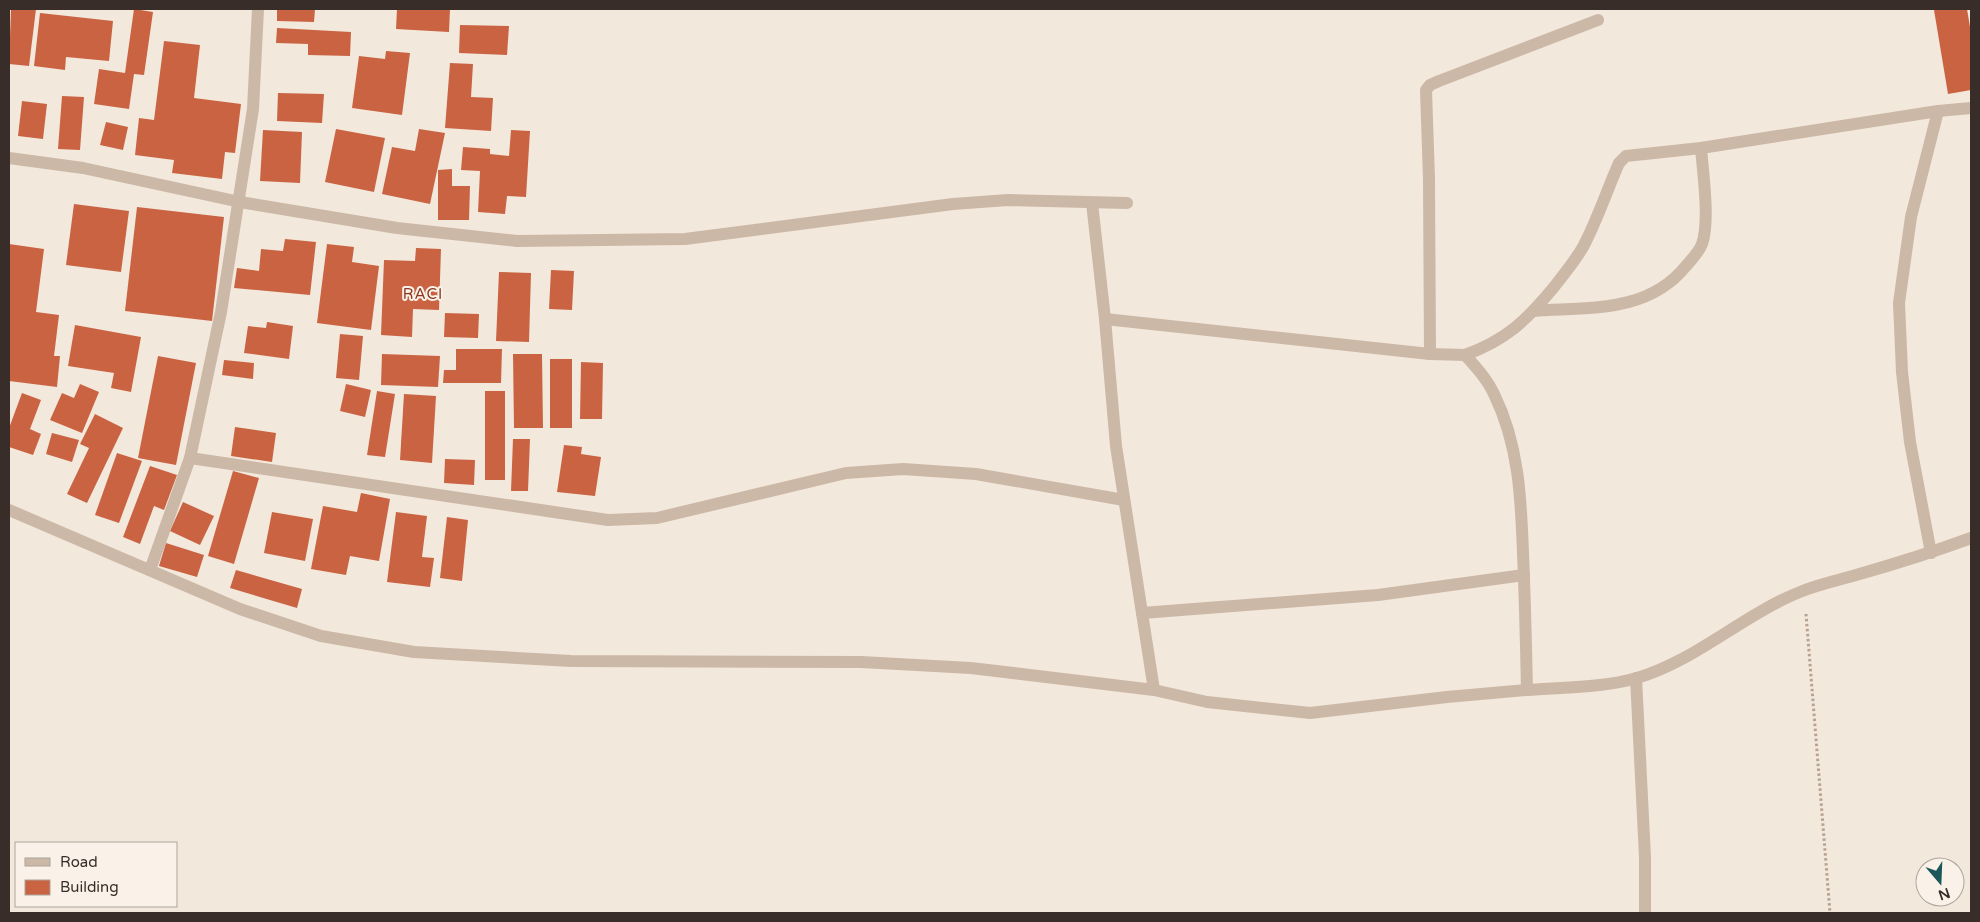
<svg xmlns="http://www.w3.org/2000/svg" width="1980" height="922" font-family="'Varela Round',sans-serif">
	<rect width="100%" height="100%" fill="#f3e8dc"/>
	<g fill="#ca6342">
		<path d="M11,9H36L29,66L9,64Z"/>
		<path d="M134,9L153,12L144,75L134,74L129,109L94,104L99,69L125,73Z"/>
		<path d="M277,9H315L314,22L277,21Z"/>
		<path d="M397,9H450L449,32L396,29Z"/>
		<path d="M1940,9H1967L1971,33V90L1948,94L1934,10Z"/>
		<path d="M40,13L113,21L109,61L66,57L65,70L34,66Z"/>
		<path d="M460,25L509,26L507,55L459,53Z"/>
		<path d="M277,28L351,32L350,56L308,55V44L276,43Z"/>
		<path d="M164,41L200,45L194,98L241,104L235,153L225,152L222,179L172,173L174,160L135,155L139,118L154,120Z"/>
		<path d="M386,51L410,53L402,115L352,108L359,56L385,59Z"/>
		<path d="M450,63L473,64L471,97L493,98L491,131L445,128Z"/>
		<path d="M278,93L324,94L322,123L277,121Z"/>
		<path d="M62,96L84,97L80,150L58,149Z"/>
		<path d="M22,101L47,104L43,139L18,136Z"/>
		<path d="M106,122L128,127L123,150L100,145Z"/>
		<path d="M336,129L385,138L374,192L325,182Z"/>
		<path d="M419,129L445,133L430,204L382,194L392,147L415,151Z"/>
		<path d="M263,130L302,132L300,183L260,181Z"/>
		<path d="M511,130L530,131L526,197L507,196L505,214L478,212L480,171L461,170L463,147L490,149V154L509,156Z"/>
		<path d="M452,169V186H470L469,220H438V170Z"/>
		<path d="M74,204L129,211L121,272L66,265Z"/>
		<path d="M137,207L224,217L212,321L125,311Z"/>
		<path d="M285,239L316,242L310,295L234,288L237,268L259,271L261,249L283,251Z"/>
		<path d="M9,244L44,249L36,312L59,315L54,356H60L57,387L9,381Z"/>
		<path d="M327,244L354,247L352,262L379,266L371,330L317,323Z"/>
		<path d="M416,248L441,249L439,310L413,309L412,337L381,335L384,260L415,261Z"/>
		<path d="M551,270L574,271L572,310L549,309Z"/>
		<path d="M499,272L531,273L529,342L496,341Z"/>
		<path d="M445,313L479,314L478,338L444,337Z"/>
		<path d="M267,322L293,326L289,359L244,353L248,326L266,328Z"/>
		<path d="M75,325L141,337L131,392L111,388L114,373L68,366Z"/>
		<path d="M340,334L363,336L359,380L336,378Z"/>
		<path d="M456,349H502L501,383H443L444,370H456Z"/>
		<path d="M382,354L440,356L438,387L381,385Z"/>
		<path d="M513,354H542L543,428H514Z"/>
		<path d="M158,356L196,363L176,465L138,458Z"/>
		<rect x="550" y="359" width="22" height="69"/>
		<path d="M224,360L254,363L253,379L222,375Z"/>
		<path d="M581,362L603,363L602,419H580Z"/>
		<path d="M80,384L99,392L82,433L50,420L62,393L74,398Z"/>
		<path d="M346,384L371,390L365,417L340,411Z"/>
		<path d="M377,391L395,394L385,457L367,455Z"/>
		<rect x="485" y="391" width="20" height="89"/>
		<path d="M22,393L41,400L30,429L41,434L33,455L9,447V428Z"/>
		<path d="M404,394L436,396L432,463L400,460Z"/>
		<path d="M95,414L123,428L87,503L67,494L89,448L80,444Z"/>
		<path d="M235,427L276,433L272,462L231,456Z"/>
		<path d="M52,433L79,440L72,462L46,454Z"/>
		<path d="M513,439H530L528,491H511Z"/>
		<path d="M564,445L582,447L581,454L601,457L595,496L557,492Z"/>
		<path d="M117,453L142,461L119,523L95,515Z"/>
		<path d="M445,459L475,460L474,485L444,483Z"/>
		<path d="M150,466L177,475L164,510L154,506L140,544L123,537Z"/>
		<path d="M233,471L259,478L234,564L208,556Z"/>
		<path d="M361,493L390,499L379,561L350,556L346,575L311,569L323,506L357,512Z"/>
		<path d="M183,502L214,516L200,545L170,531Z"/>
		<path d="M272,512L313,519L305,561L264,553Z"/>
		<path d="M396,512L427,516L422,557L434,558L430,587L387,582Z"/>
		<path d="M447,517L468,520L462,581L440,578Z"/>
		<path d="M166,543L204,555L197,577L159,566Z"/>
		<path d="M236,570L302,589L297,608L230,588Z"/>
	</g>
	<g fill="none" stroke-linecap="round" stroke-linejoin="round">
		<path stroke="#b7a291" stroke-width="3" stroke-dasharray="2.5 2.5" stroke-linecap="butt" d="M1806,614L1830,913"/>
		<g stroke="#ccb8a7" stroke-width="12">
			<path d="M9,158L83,168L240,202L397,228L517,241L685,239L953,204L1008,200L1127,203"/>
			<path d="M1092,203L1105,319L1116,446L1142,613L1378,595L1524,575"/>
			<path d="M1534,311C1590,307 1648,313 1686,266C1692,259 1699,252 1702,244C1710,222 1703,173 1701,148"/>
			<path d="M1105,319L1430,354L1465,355C1476,367 1487,379 1494,394C1519,445 1521,498 1523,553C1525,599 1526,644 1527,690L1447,697L1310,713L1207,702L1154,690L1142,613"/>
			<path d="M1430,354L1429,179L1426,90L1430,85L1439,81L1598,20"/>
			<path d="M1465,355C1506,340 1526,321 1554,287C1564,274 1575,261 1583,247C1597,221 1607,190 1619,163L1626,156L1701,148L1938,111L1971,108"/>
			<path d="M190,458L608,520L657,518L846,473L903,469L976,474L1124,500"/>
			<path d="M9,510L240,609L321,636L414,652L571,661L861,662L971,668L1154,690"/>
			<path d="M1931,553L1910,442L1902,372L1899,303L1911,217L1938,111"/>
			<path d="M150,570L190,458L221,312L253,109L258,9"/>
			<path d="M1636,678L1645,857V913"/>
			<path d="M1527,690C1563,687 1602,688 1637,678C1696,661 1746,612 1805,590C1821,584 1839,580 1856,575C1895,564 1933,552 1971,538"/>
		</g>
	</g>
	<g text-anchor="middle" dominant-baseline="central" stroke-width="4" stroke-linejoin="round" paint-order="stroke">
		<g font-size="15" letter-spacing="1" fill="#8a371e" stroke="#faf2e8">
			<text x="423" y="294">RACI</text>
		</g>
	</g>
	<rect width="1980" height="922" fill="none" stroke="#382d28" stroke-width="20"/>
	<rect x="15" y="842" width="162" height="65" fill="#faf2e8" stroke="#aca39b"/>
	<rect x="25" y="858" width="25" height="8" fill="#ccb8a7" stroke="#aca39b"/>
	<text x="60" y="867" font-size="15" fill="#382d28">Road</text>
	<rect x="25" y="880" width="25" height="15" fill="#ca6342" stroke="#aca39b"/>
	<text x="60" y="892" font-size="15" fill="#382d28">Building</text>
	<g transform="translate(1940 882) rotate(161)"><circle r="24" fill="#faf2e8" stroke="#aca39b"/>
	<path d="M0-4L9 19L0 12L-9 19Z" fill="#1c575b"/>
	<text y="-8" font-size="14" font-weight="bold" text-anchor="middle" fill="#382d28">N</text>
	</g>
</svg>
